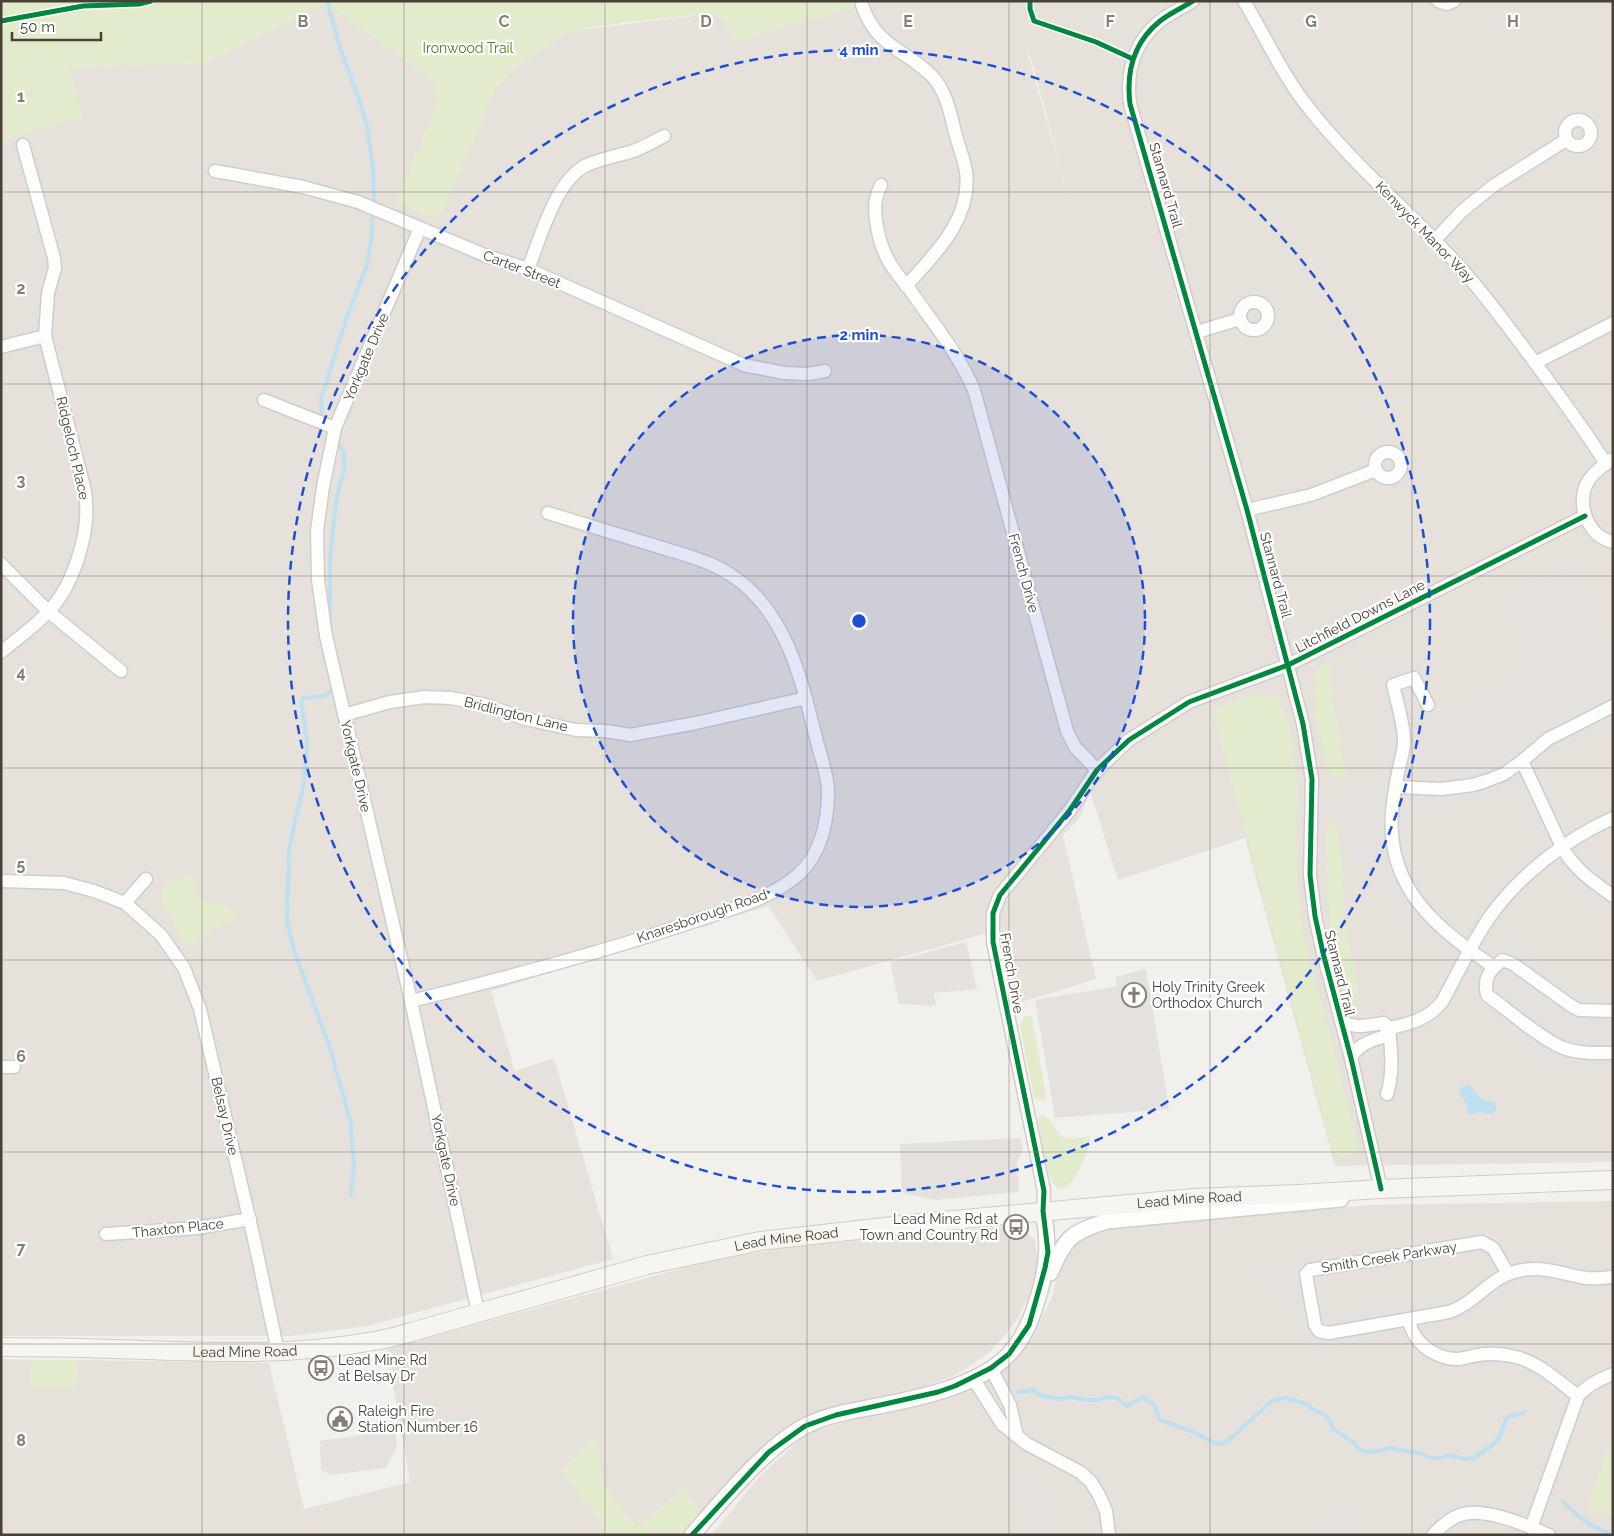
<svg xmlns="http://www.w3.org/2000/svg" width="1614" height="1536" font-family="Raleway,sans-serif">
	<rect width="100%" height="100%" fill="#f2f0ed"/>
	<g fill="#e6e1da" fill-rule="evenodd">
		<path d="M869,1H1613V1162L1335,1166L1245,838L1118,880L1090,791L1081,816L1063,835L1096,979L1018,1003L998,930L817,981L768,906L491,991L515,1071L554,1058L613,1259L367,1326L292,1336H1V29L70,68L205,63L327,2L436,83L438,101L496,87L514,68L569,31L720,13ZM1028,51L1034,69L1069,199L1027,51Z"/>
		<path d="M1613,1201V1535H711L761,1475L806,1434L865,1416L951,1397L968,1390L1004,1370L1015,1359L1038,1326L1053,1295L1060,1261L1065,1249L1093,1231L1152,1223L1372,1205Z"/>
		<path d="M994,1227L1022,1228L1034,1239L1039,1263L1031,1294L1014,1324L989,1353L958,1374L918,1389L826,1410L800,1420L779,1433L756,1454L701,1513L684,1488L637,1527L603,1486L596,1435L562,1470L610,1535H1V1359L31,1360V1387H75L76,1360L269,1363L304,1509L410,1482L387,1349L705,1262L782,1248Z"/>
	</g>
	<g fill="#e2eccd">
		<path d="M1,1H874L734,42L720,13L628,22L569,31L514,68L496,87L466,159L438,219L396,202L438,102L436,83L327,3L205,63L70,68L82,117L1,140Z"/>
		<path d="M1324,664L1332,666L1331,687L1346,778L1333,777L1329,774C1324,751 1306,690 1318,669C1319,667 1322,666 1324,664Z"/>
		<path d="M1250,696L1276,697L1288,722L1297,777L1296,838L1298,893L1304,937L1360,1150L1344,1158L1333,1152L1212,710Z"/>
		<path d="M1330,823L1335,825L1342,855L1345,920L1359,991L1356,999L1351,1003L1346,1000L1330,939L1326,832Z"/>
		<path d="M191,875L200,900C215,902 227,903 237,915L233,923L222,924L190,946L179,937L172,918L167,908L162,903L160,898L163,884Z"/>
		<path d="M1025,1016H1032L1047,1100L1042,1101L1034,1098L1020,1025Z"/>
		<path d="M1044,1115L1050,1120L1062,1137L1073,1139L1090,1136C1089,1156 1078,1172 1068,1188L1059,1189L1051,1182L1037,1126L1038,1118Z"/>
		<path d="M31,1360H76L75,1387H30Z"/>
		<path d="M596,1435L603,1486L637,1527L684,1488L701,1513L681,1535H610L562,1470Z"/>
		<path d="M1613,1447V1514H1599L1587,1507L1607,1451Z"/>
	</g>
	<g fill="#e4e1de">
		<path d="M1573,567L1582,592L1589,588L1613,654V725L1567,747L1549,760L1543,768L1567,819L1539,835L1515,787L1488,799L1409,806L1408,824L1409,851L1421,881L1431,897L1441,908L1463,926L1448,956L1414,932L1401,915L1379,869L1352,868L1354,857H1345L1344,794L1354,795V786L1380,780L1387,745L1377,662L1412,659L1441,720L1538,673L1511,600L1522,597L1520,586Z"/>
		<path d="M1585,856L1613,877V917L1558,876Z"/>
		<path d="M1505,937L1577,992L1613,991V1071H1578L1545,1060L1487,1017L1498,996L1512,974L1498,946Z"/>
		<path d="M966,942L977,989L934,993L936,1006L899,1004L890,962Z"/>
		<path d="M1146,969L1169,1109L1055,1118L1035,1000L1117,986L1115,977Z"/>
		<path d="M1406,1044L1410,1072L1405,1102L1379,1093L1383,1083L1374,1079L1375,1064L1384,1061L1383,1051Z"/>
		<path d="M1020,1138L1023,1149L1017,1163L1019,1192L935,1200L902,1193L900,1144Z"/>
		<path d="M1533,1250L1554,1251L1553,1260L1604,1271L1606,1258L1613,1257V1293L1590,1295L1548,1284H1533L1515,1287L1506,1294L1497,1307L1478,1289L1484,1279L1494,1273L1515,1253Z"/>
		<path d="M1308,1259L1313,1281L1323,1280L1331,1315L1447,1296L1448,1304L1390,1338L1325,1348L1313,1346L1303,1340L1299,1332L1292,1297L1274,1300L1272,1290L1264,1292L1261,1277L1267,1266Z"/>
		<path d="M395,1430L397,1447L386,1468L331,1475L321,1470L320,1441Z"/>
		<path d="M1096,1470L1111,1489L1120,1515L1123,1535H1101V1519L1094,1500L1083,1486Z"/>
		<path d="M1026,1476L1038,1478L1046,1498L1056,1500L1057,1535H1024L1022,1514Z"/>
		<path d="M1466,1498L1469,1506L1470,1530L1460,1535H1413L1418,1524L1431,1514L1450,1502Z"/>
		<path d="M1339,1511L1351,1515L1355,1521L1351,1535H1319L1327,1513L1335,1515Z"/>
		<path d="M1557,1519L1596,1535H1553Z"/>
	</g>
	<path fill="#bee0f0" d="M1468,1084L1471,1086L1481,1099L1492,1101L1495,1103L1497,1110L1491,1114L1479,1112L1468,1115L1465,1102L1459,1092L1460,1088Z"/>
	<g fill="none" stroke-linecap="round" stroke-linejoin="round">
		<g stroke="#bee0f0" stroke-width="4">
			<path d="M322,420L321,399L346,319L367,265L371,241L374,199L373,168L367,126L360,102L340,48L327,1"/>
			<path d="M330,623V559L336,501L344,469V454L340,446L336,442"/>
			<path d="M335,689L324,696L303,698L301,701L307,741V755L303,787L289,849L287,921L294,951L330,1048L351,1124L354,1166L351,1195"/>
			<path d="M1018,1392L1034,1390L1039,1395L1059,1399L1070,1397L1088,1400H1099L1106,1397L1117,1398L1127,1406L1143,1397L1154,1405L1160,1420L1191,1431L1213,1442L1221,1444L1229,1440L1273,1400L1286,1398L1306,1404L1314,1410L1324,1414L1330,1420L1332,1428L1354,1443L1359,1449L1367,1452L1378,1451L1389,1448L1422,1454L1431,1458H1440L1449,1455L1465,1459L1474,1458L1494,1444L1500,1436L1503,1426L1508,1417L1525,1412"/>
			<path d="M1563,1502C1578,1516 1592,1530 1613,1533"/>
		</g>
		<defs>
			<g id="minor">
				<path d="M1193,1C1182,8 1170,13 1160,21C1134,42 1126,72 1130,104L1247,510L1303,724L1312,779L1310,875L1315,916L1323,953L1351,1058L1381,1189"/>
				<path d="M1244,1C1266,38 1284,78 1311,111C1355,166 1410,212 1457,264C1484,293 1506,324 1530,356C1556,391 1583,427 1606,464"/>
				<path d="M1438,1L1447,4L1454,1"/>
				<path d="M862,5C877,48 904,48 932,76C946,91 950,112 955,132C958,145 964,158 966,172C972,219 935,254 906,286"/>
				<circle cx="1578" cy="133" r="13"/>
				<path d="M215,171L303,187L358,202L487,256L528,269L744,365L784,373L807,374L825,371"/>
				<path d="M881,185C879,189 877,195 876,199C873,216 879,241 886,256C892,269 901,279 910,290C933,323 958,353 974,390L1067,731L1075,747L1097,770"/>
				<path d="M420,228L335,428L323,487L317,531L318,580L326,636L411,1001L478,1312"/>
				<path d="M1435,240L1462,211L1493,186L1566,140"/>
				<path d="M528,269C540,239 555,182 585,166C600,159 617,156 633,151C643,148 654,141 664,136"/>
				<circle cx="1254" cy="316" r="14"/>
				<path d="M1197,332L1240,319"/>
				<path d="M1,347L45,336"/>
				<path d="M1535,363L1613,323"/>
				<path d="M264,400L335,428"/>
				<circle cx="1388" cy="465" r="13"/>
				<path d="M1611,460C1602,466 1591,474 1586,485C1577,507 1589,537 1613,542"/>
				<path d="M1247,510L1311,495L1376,470"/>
				<path d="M1,564L49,612L121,671"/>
				<path d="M1,652C17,639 34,627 48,612C72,588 89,536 86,502C86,494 84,487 82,479L45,336L48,293L55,268L54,258L23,145"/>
				<path d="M1428,705L1414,678L1393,685C1397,702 1404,724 1404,741C1404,750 1401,759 1399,768C1396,782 1393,798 1392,813C1386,888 1437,929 1494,967"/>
				<path d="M344,715L390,702L424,697L451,698L486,705L525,719L576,730L606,731L630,735L696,723L806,698"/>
				<path d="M1522,761L1562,847C1575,870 1592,881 1613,896"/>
				<path d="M1396,787L1441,789L1473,785L1486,781L1504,774L1522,761L1548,739L1613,706"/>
				<path d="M1,881L64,883L94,891L125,903L161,935L184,968L200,1009L254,1239L278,1352"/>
				<path d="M125,903L146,879"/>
				<path d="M411,1001C506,978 600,953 692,922C728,910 769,900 799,874C821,854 828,821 828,792C828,776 821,757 817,742C802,682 787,611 731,575C709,560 681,554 656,546C620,535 584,524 548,513"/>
				<path d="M1613,1011L1579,1010L1570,1005L1513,964L1503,960C1490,969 1483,978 1487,995C1508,1010 1541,1039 1563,1048C1580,1054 1596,1053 1613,1053"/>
				<path d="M1341,1020C1354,1030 1368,1025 1384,1023L1389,1028C1409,1024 1429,1019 1442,1002C1458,973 1472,942 1491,915C1521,874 1566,839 1613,818"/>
				<path d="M1351,1058C1358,1044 1371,1041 1385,1036L1389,1028"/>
				<path d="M1,1067H14"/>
				<path d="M1387,1094C1394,1072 1391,1050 1389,1028"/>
				<path d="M1043,1211L1044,1191L993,942V913L1000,895L1070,810L1097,770L1129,740L1189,702L1288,665L1585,516"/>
				<path d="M106,1234L197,1228L250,1219"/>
				<path d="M1508,1274L1493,1248L1482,1242L1310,1270L1306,1274L1315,1325L1319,1331L1329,1333L1449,1312C1474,1304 1489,1279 1514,1272C1539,1264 1561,1274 1586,1278C1594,1279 1604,1278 1613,1277"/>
				<path d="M1408,1319C1410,1325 1412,1332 1416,1337C1424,1350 1443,1360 1459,1359C1465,1358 1471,1356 1478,1355C1490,1353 1504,1354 1516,1357C1540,1363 1558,1381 1578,1396"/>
				<path d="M991,1368L1010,1405L1017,1436"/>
				<path d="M973,1378L1002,1424L1027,1444L1080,1472L1091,1482L1099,1495L1106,1511L1109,1535"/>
				<path d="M1531,1528L1578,1396C1588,1385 1599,1379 1613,1374"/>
				<path d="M1433,1535C1442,1525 1455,1514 1469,1513C1492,1510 1528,1526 1549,1535"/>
			</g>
			<g id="tertiary">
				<path d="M1050,1273C1067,1236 1069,1234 1107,1221L1341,1199"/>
				<path d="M692,1535C723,1500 766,1446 807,1425C828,1415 851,1411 873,1407C915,1399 980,1386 1009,1354C1023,1339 1030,1323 1036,1304C1047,1270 1050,1246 1043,1211"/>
			</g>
			<g id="secondary">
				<path id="s1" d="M1,1347C49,1347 98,1348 146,1350C223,1353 298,1355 374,1341C388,1339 401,1335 415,1331L647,1265L760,1241L920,1223L1194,1198L1298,1194L1381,1189L1613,1180"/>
			</g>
		</defs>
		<use href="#minor" stroke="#d0cdca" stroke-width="15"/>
		<use href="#tertiary" stroke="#d0cdca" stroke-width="18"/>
		<use href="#secondary" stroke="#d1ccc4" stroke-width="20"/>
		<use href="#minor" stroke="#fdfdfc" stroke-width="12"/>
		<use href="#tertiary" stroke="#fdfdfc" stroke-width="15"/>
		<use href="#secondary" stroke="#f7f5f0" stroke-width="18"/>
		<defs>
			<g id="cycleway">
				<path d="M1030,1V9L1034,21L1096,42L1133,59"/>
				<path d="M1193,1C1182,8 1170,13 1160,21C1134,42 1126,72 1130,104L1247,510L1303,724L1312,779L1310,875L1315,916L1323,953L1351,1058L1381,1189"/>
				<path d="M1,21L83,6L139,4L151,1"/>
				<path d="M692,1535L769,1452L805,1426L836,1415L938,1392L955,1386L991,1368L1009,1354L1029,1325L1045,1268L1048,1252L1043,1211L1044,1191L993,942V913L1000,895L1070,810L1097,770L1129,740L1189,702L1288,665L1585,516"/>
			</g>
		</defs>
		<use href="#cycleway" stroke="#fff" stroke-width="8"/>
		<use href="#cycleway" stroke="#00873e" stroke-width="5"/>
	</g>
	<path fill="none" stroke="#847e77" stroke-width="1" stroke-opacity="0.55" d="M202,1V1535M404,1V1535M605,1V1535M807,1V1535M1009,1V1535M1210,1V1535M1412,1V1535M1,192H1613M1,384H1613M1,576H1613M1,768H1613M1,960H1613M1,1152H1613M1,1344H1613"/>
	<circle cx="859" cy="621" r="286" fill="#1d4ed8" fill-opacity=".12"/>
	<g fill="none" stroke="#1d4ed8" stroke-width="2.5" stroke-dasharray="9 6">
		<circle cx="859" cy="621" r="286"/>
		<circle cx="859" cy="621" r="571"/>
	</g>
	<defs>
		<symbol id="church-ring" viewBox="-11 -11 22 22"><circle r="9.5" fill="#fff" stroke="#847e77" stroke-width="1.5"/><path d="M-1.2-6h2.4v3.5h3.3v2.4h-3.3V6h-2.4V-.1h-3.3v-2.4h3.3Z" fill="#847e77"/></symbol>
		<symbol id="bus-ring" viewBox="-11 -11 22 22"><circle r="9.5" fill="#fff" stroke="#847e77" stroke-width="1.5"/><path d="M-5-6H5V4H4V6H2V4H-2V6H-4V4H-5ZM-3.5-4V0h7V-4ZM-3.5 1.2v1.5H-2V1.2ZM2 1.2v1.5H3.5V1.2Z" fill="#847e77"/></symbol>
		<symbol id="civic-ring" viewBox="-11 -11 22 22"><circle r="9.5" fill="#fff" stroke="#847e77" stroke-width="1.5"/><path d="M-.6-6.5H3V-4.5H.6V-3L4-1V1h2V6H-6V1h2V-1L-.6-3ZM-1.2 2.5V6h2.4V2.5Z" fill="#847e77"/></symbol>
	</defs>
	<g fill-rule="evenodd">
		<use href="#church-ring" x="1120" y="981" width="28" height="28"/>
		<use href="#bus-ring" x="1002" y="1213" width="28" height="28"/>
		<use href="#bus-ring" x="307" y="1354" width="28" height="28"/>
		<use href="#civic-ring" x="326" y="1405" width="28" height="28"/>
	</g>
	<g text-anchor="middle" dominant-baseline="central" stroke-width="4.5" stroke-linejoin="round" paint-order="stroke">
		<g font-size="14" fill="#507b2a" stroke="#fff">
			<text x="468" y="48">Ironwood Trail</text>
		</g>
		<g font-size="14" fill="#494138" stroke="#fff">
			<text transform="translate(1166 185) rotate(74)">Stannard Trail</text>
			<text transform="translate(1425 232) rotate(46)">Kenwyck Manor Way</text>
			<text transform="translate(522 269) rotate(21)">Carter Street</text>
			<text transform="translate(366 357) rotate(-67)">Yorkgate Drive</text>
			<text transform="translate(73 448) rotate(77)">Ridgeloch Place</text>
			<text transform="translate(1024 573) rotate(75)">French Drive</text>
			<text transform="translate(1276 575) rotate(75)">Stannard Trail</text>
			<text transform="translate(1360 616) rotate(-27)">Litchfield Downs Lane</text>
			<text transform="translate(516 714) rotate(14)">Bridlington Lane</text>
			<text transform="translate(356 766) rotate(77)">Yorkgate Drive</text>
			<text transform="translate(702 916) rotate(-19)">Knaresborough Road</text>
			<text transform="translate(1012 973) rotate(80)">French Drive</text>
			<text transform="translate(1340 973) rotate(76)">Stannard Trail</text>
			<text transform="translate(225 1116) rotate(77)">Belsay Drive</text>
			<text transform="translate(446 1160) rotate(78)">Yorkgate Drive</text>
			<text stroke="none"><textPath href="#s1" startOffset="1204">Lead Mine Road</textPath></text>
			<text transform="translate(178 1228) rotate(-6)">Thaxton Place</text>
			<text stroke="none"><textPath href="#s1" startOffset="799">Lead Mine Road</textPath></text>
			<text transform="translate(1389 1257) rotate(-9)">Smith Creek Parkway</text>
			<text stroke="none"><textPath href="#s1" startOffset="244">Lead Mine Road</textPath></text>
		</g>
		<g font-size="14" fill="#494138" stroke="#fff" text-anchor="start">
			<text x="1152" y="987">Holy Trinity Greek<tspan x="1152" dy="16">Orthodox Church</tspan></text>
			<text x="998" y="1219" text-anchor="end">Lead Mine Rd at<tspan x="998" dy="16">Town and Country Rd</tspan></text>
			<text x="338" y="1360">Lead Mine Rd<tspan x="338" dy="16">at Belsay Dr</tspan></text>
			<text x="358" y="1411">Raleigh Fire<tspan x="358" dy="16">Station Number 16</tspan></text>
		</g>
	</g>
	<g font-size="16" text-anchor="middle" font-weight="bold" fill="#847e77" stroke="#fff" stroke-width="4.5" stroke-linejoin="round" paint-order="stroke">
		<text x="303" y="27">B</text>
		<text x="504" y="27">C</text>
		<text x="706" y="27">D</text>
		<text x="908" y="27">E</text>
		<text x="1110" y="27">F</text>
		<text x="1311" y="27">G</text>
		<text x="1513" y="27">H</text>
		<text x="21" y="102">1</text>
		<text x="21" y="294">2</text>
		<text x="21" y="486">3</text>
		<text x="21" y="678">4</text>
		<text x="21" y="870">5</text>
		<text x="21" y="1062">6</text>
		<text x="21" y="1254">7</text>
		<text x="21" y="1446">8</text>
	</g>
	<circle cx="859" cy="621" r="8" fill="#1d4ed8" stroke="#fff" stroke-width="2.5"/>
	<g font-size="15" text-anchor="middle" font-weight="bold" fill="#1d4ed8" stroke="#fff" stroke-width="4.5" stroke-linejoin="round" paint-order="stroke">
		<text x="859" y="55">4 min</text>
		<text x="859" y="340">2 min</text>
	</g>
	<rect width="1614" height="1536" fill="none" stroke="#494138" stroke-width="5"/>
	<path d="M12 32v8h89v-8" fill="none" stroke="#494138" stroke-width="2.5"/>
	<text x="20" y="32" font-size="15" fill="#494138" stroke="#ffffff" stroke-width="4" paint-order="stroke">50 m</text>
</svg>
